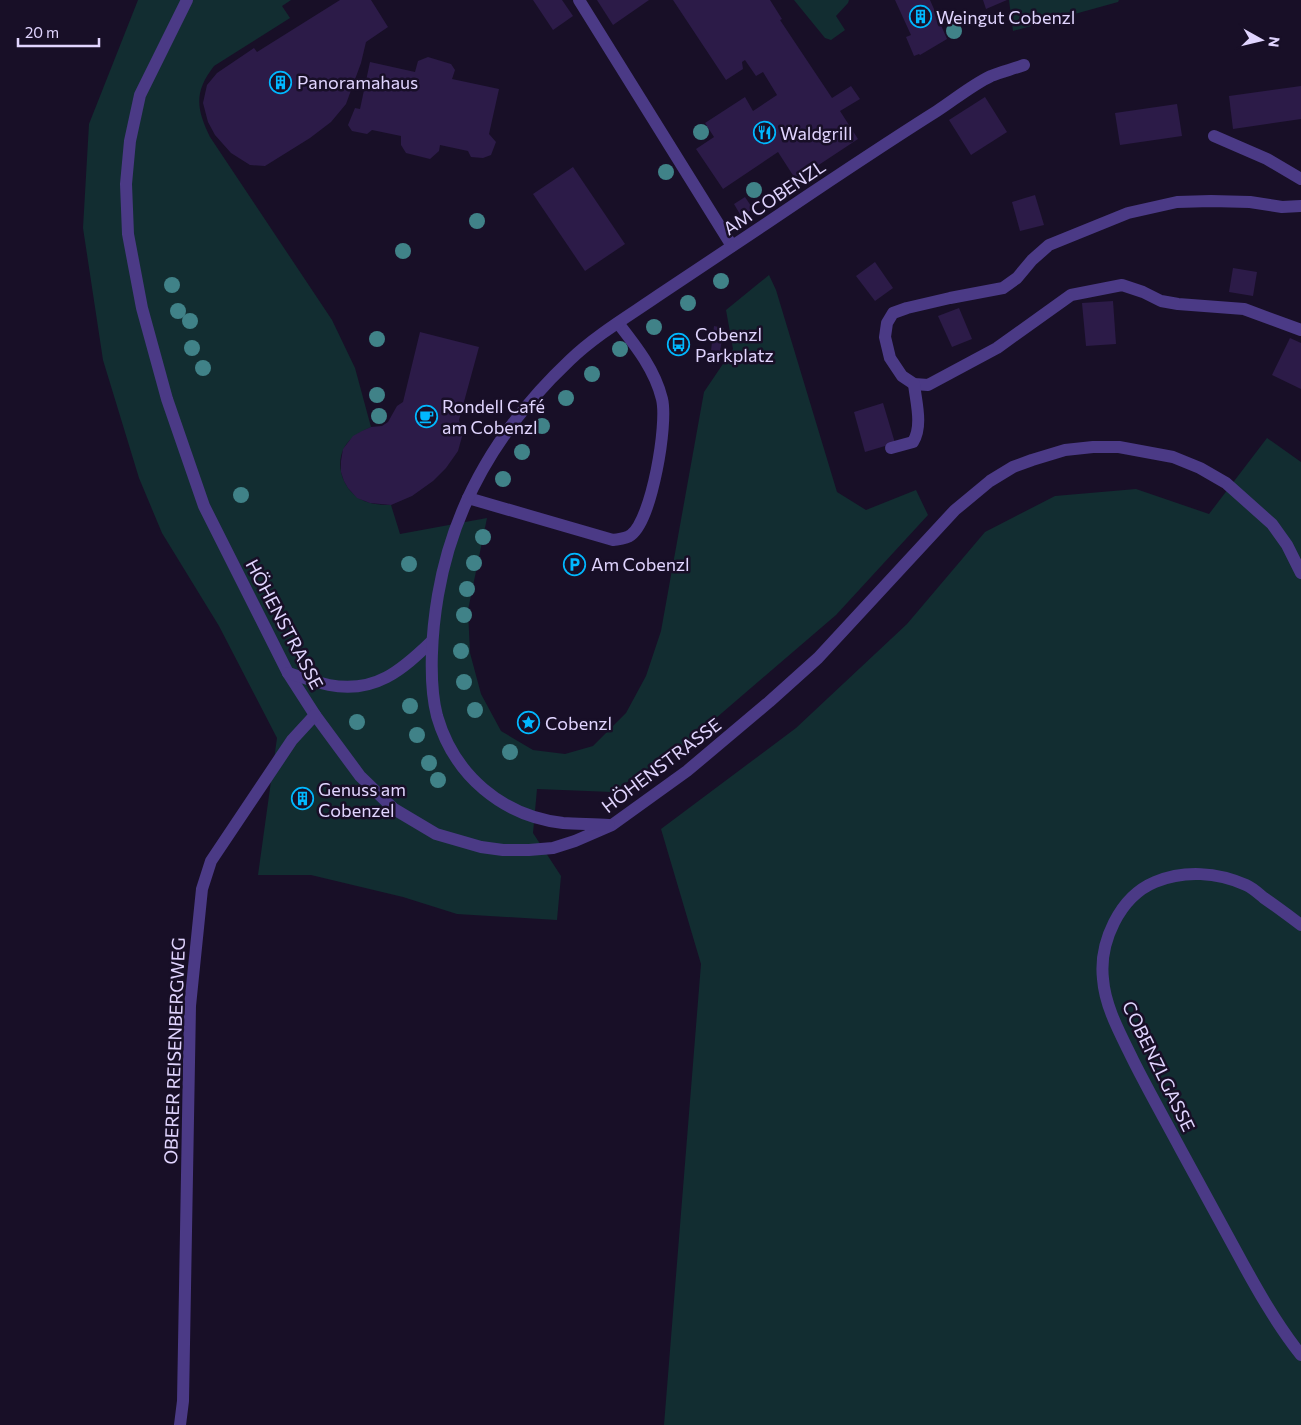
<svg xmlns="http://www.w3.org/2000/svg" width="1301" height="1425" font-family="Commissioner,sans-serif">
	<rect width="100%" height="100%" fill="#180f27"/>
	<g fill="#122d31">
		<path d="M138,0H291L282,6L290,18L214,66C194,92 196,108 210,137L332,320L355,368L371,427C360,432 349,438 344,448C335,465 343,487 357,497C367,504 379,505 391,505L400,534L487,518L468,610L470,653L481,694L501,731L533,750L565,754L593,746L626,713L646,676L661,631L704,392L733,349L726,310L769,275L776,290L837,492L866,510L916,490L928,515L836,615L687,743L612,792L537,789L533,833L561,876L557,920L457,914L403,897L311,875H258L277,738L219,626L162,533L139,478L103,360L83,228L89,124Z"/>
		<path d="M794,0H849L848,3L836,16L845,30L831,40L825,38Z"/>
		<path d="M1009,0H1119L1118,2L1013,31Z"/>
		<path d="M1267,438L1301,462V1425H664L701,964L661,829L796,728L907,624L985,532L1055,496L1136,489L1209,514Z"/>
	</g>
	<g fill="#2c1b48">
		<path d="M340,0H371L388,27L366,42L361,63L346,104L331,122L310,138L265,166L250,165L231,153L215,135L208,122L203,103L207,85L217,73L254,48L257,52Z"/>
		<path d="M533,0H562L573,16L553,30Z"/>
		<path d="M597,0H649L613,25Z"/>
		<path d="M673,0H770L782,19L780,20L832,98L851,86L860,99L840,111L858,139L796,180L778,152L723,189L696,149L714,137L705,123L745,97L753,111L777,95L763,72L756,76L745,60L742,62L743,69L726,80Z"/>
		<path d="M895,0H930L947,39L920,55L919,54L914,56L906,37L911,35Z"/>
		<path d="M983,0H1007L986,9Z"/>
		<path d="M428,57L451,64L455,70L452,79L499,89L489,134L496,142L491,155L483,158L471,157L468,151L440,145L439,151L430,159L406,153L401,145V136L372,130L367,134L352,131L348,125L355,108L360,109L370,62L415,72L418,61Z"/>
		<path d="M1301,86V119L1233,129L1229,96Z"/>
		<path d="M985,97L1007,132L971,155L949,120Z"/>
		<path d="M1177,104L1182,136L1120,145L1115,113Z"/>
		<path d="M573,167L625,244L585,271L533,194Z"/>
		<path d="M1035,195L1044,225L1020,231L1012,202Z"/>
		<path d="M745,197L753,209L741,216L734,204Z"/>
		<path d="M875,262L893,288L875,301L856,276Z"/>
		<path d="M1233,268L1257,272L1253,296L1229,292Z"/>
		<path d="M1113,301L1116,344L1086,346L1082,303Z"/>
		<path d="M959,308L972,339L952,347L938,316Z"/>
		<path d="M714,326L724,328L720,351L711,350Z"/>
		<path d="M420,332L479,347L459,420L463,433L458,451L446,468L433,481L412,496L391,505L370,503L357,498L348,488L344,481L341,472V461L343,449L353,436L362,431L371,427L382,426L388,422L397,406L403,402Z"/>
		<path d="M1290,338L1301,343V389L1272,375Z"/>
		<path d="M883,403L895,443L865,452L854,412Z"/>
		<path d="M294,792L313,795L311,806L292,803Z"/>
	</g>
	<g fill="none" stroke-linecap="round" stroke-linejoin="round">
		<g stroke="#4b3a86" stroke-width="12">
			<path d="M187,0L140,95L130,141L126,184L128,234L142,308L167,399L204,506L288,673L315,715L360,776L394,809L436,834L481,847L503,850H529L553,848L575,841L612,825L687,771L769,702L818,658L955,510L990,481L1013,467L1032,460L1065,450L1093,447H1119L1173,457L1200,468L1226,483L1272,524L1287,545L1301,573"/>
			<path d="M579,0L732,246"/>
			<path d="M1214,136L1267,159L1301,179"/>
			<path d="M1301,206L1282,207L1250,202L1211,201L1177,202L1128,213L1049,245L1032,260L1017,278L1003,288L950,298L907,308L893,313L887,323L885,337L890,358L902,376L914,384L928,385L997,348L1071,295L1122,285L1143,292L1161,301L1178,304L1244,309L1301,330"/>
			<path d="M891,448L913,442C923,426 916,402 914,384"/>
			<path d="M468,498L613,540C619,539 626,539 631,535C652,519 668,424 662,399C655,370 636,346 618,323"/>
			<path d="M288,673C302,677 315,682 329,685C375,694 402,670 432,641"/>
			<path d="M609,825C594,824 578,824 563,823C502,816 454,775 437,716C428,681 432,630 438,595C454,501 502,424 570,360C596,335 630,315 659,295C710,261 760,228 810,194C852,166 894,138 937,111C954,100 972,85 991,76C1001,72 1013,69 1024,65"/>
			<path d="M1301,925C1289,916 1277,907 1264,898C1259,894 1253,888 1246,885C1217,872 1184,870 1155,882C1119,897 1099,943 1103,979C1105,1007 1121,1035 1133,1060C1148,1090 1165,1120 1181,1150C1199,1183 1217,1216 1235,1249C1255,1286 1275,1322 1301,1355"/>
			<path d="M180,1425L183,1401L190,1006L202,889L211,861L292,740L315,715"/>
		</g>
	</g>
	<g fill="#408288">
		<circle cx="954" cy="31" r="8"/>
		<circle cx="701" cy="132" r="8"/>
		<circle cx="666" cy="172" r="8"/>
		<circle cx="754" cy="190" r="8"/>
		<circle cx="477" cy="221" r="8"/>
		<circle cx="403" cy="251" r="8"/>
		<circle cx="721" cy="281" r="8"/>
		<circle cx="172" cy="285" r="8"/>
		<circle cx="688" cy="303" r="8"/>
		<circle cx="178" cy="311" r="8"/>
		<circle cx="190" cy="321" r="8"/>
		<circle cx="654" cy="327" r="8"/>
		<circle cx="377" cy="339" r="8"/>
		<circle cx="192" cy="348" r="8"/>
		<circle cx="620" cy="349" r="8"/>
		<circle cx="203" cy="368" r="8"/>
		<circle cx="592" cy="374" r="8"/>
		<circle cx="377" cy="395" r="8"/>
		<circle cx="566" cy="398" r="8"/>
		<circle cx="379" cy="416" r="8"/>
		<circle cx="542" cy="426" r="8"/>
		<circle cx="522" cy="452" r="8"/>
		<circle cx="503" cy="479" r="8"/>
		<circle cx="241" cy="495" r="8"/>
		<circle cx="483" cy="537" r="8"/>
		<circle cx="474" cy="563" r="8"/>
		<circle cx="409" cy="564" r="8"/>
		<circle cx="467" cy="589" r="8"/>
		<circle cx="464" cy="615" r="8"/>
		<circle cx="461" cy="651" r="8"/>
		<circle cx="464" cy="682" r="8"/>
		<circle cx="410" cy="706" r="8"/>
		<circle cx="475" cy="710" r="8"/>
		<circle cx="357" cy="722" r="8"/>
		<circle cx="417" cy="735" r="8"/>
		<circle cx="510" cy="752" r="8"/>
		<circle cx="429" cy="763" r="8"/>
		<circle cx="438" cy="780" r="8"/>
	</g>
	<defs>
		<symbol id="building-ring" viewBox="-11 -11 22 22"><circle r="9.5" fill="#180f27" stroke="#01b8ff" stroke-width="1.5"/><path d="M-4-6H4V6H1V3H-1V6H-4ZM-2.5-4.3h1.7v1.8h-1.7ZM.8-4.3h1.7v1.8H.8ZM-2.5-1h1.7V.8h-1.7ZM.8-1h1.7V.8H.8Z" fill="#01b8ff"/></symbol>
		<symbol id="restaurant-ring" viewBox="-11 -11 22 22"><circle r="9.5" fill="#180f27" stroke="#01b8ff" stroke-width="1.5"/><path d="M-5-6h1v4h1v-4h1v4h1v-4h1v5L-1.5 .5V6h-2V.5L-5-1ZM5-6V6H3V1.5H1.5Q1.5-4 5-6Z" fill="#01b8ff"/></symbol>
		<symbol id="bus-ring" viewBox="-11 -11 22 22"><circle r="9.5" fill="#180f27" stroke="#01b8ff" stroke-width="1.5"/><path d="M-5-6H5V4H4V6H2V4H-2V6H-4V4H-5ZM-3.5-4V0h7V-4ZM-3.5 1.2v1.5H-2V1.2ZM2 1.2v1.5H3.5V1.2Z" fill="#01b8ff"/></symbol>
		<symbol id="cafe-ring" viewBox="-11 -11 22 22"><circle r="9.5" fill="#180f27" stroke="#01b8ff" stroke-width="1.5"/><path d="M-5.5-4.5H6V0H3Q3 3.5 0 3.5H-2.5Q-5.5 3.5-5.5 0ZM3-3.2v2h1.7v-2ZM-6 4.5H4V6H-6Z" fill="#01b8ff"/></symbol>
		<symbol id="parking-ring" viewBox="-11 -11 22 22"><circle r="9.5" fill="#180f27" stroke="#01b8ff" stroke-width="1.5"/><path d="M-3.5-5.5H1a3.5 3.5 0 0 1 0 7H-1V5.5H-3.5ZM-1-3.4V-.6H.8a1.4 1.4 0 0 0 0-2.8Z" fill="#01b8ff"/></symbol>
		<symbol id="sight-ring" viewBox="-11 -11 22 22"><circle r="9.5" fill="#180f27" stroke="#01b8ff" stroke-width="1.5"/><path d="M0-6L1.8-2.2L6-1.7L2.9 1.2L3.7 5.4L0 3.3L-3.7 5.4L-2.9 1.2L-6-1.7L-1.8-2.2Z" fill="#01b8ff"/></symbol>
	</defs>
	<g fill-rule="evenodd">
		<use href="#building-ring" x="908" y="4" width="25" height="25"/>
		<use href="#building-ring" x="268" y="70" width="25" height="25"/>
		<use href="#restaurant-ring" x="752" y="120" width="25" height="25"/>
		<use href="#bus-ring" x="666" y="332" width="25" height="25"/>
		<use href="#cafe-ring" x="414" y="404" width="25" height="25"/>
		<use href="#parking-ring" x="562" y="552" width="25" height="25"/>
		<use href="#sight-ring" x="516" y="710" width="25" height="25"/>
		<use href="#building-ring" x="290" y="786" width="25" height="25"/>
	</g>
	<g text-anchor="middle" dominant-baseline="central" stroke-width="5" stroke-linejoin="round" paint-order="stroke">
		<g font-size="18" fill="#e1d5ff" stroke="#180f27" text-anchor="start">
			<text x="936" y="17">Weingut Cobenzl</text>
			<text x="297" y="82">Panoramahaus</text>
			<text x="780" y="133">Waldgrill</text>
			<text x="695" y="334">Cobenzl<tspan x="695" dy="21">Parkplatz</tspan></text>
			<text x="442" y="406">Rondell Café<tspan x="442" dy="21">am Cobenzl</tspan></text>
			<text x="591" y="564">Am Cobenzl</text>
			<text x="545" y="723">Cobenzl</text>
			<text x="318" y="789">Genuss am<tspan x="318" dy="21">Cobenzel</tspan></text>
		</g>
		<g font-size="18" fill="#e1d5ff" stroke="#180f27">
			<text transform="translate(774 197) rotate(-34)">AM COBENZL</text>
			<text transform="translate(285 624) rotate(62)">HÖHENSTRASSE</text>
			<text transform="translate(661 765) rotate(-37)">HÖHENSTRASSE</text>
			<text transform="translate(174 1051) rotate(-88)">OBERER REISENBERGWEG</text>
			<text transform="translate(1159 1066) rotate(64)">COBENZLGASSE</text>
		</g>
	</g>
	<g transform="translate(1261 40) rotate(98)" stroke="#180f27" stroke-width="4" paint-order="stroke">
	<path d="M0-4L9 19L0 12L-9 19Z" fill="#e1d5ff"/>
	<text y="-8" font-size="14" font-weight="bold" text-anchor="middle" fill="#e1d5ff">N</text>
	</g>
	<path d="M18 38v8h81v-8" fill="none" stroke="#e1d5ff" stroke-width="2.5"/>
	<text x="25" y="38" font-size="15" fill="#e1d5ff" stroke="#180f27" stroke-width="4" paint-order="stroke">20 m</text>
</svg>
